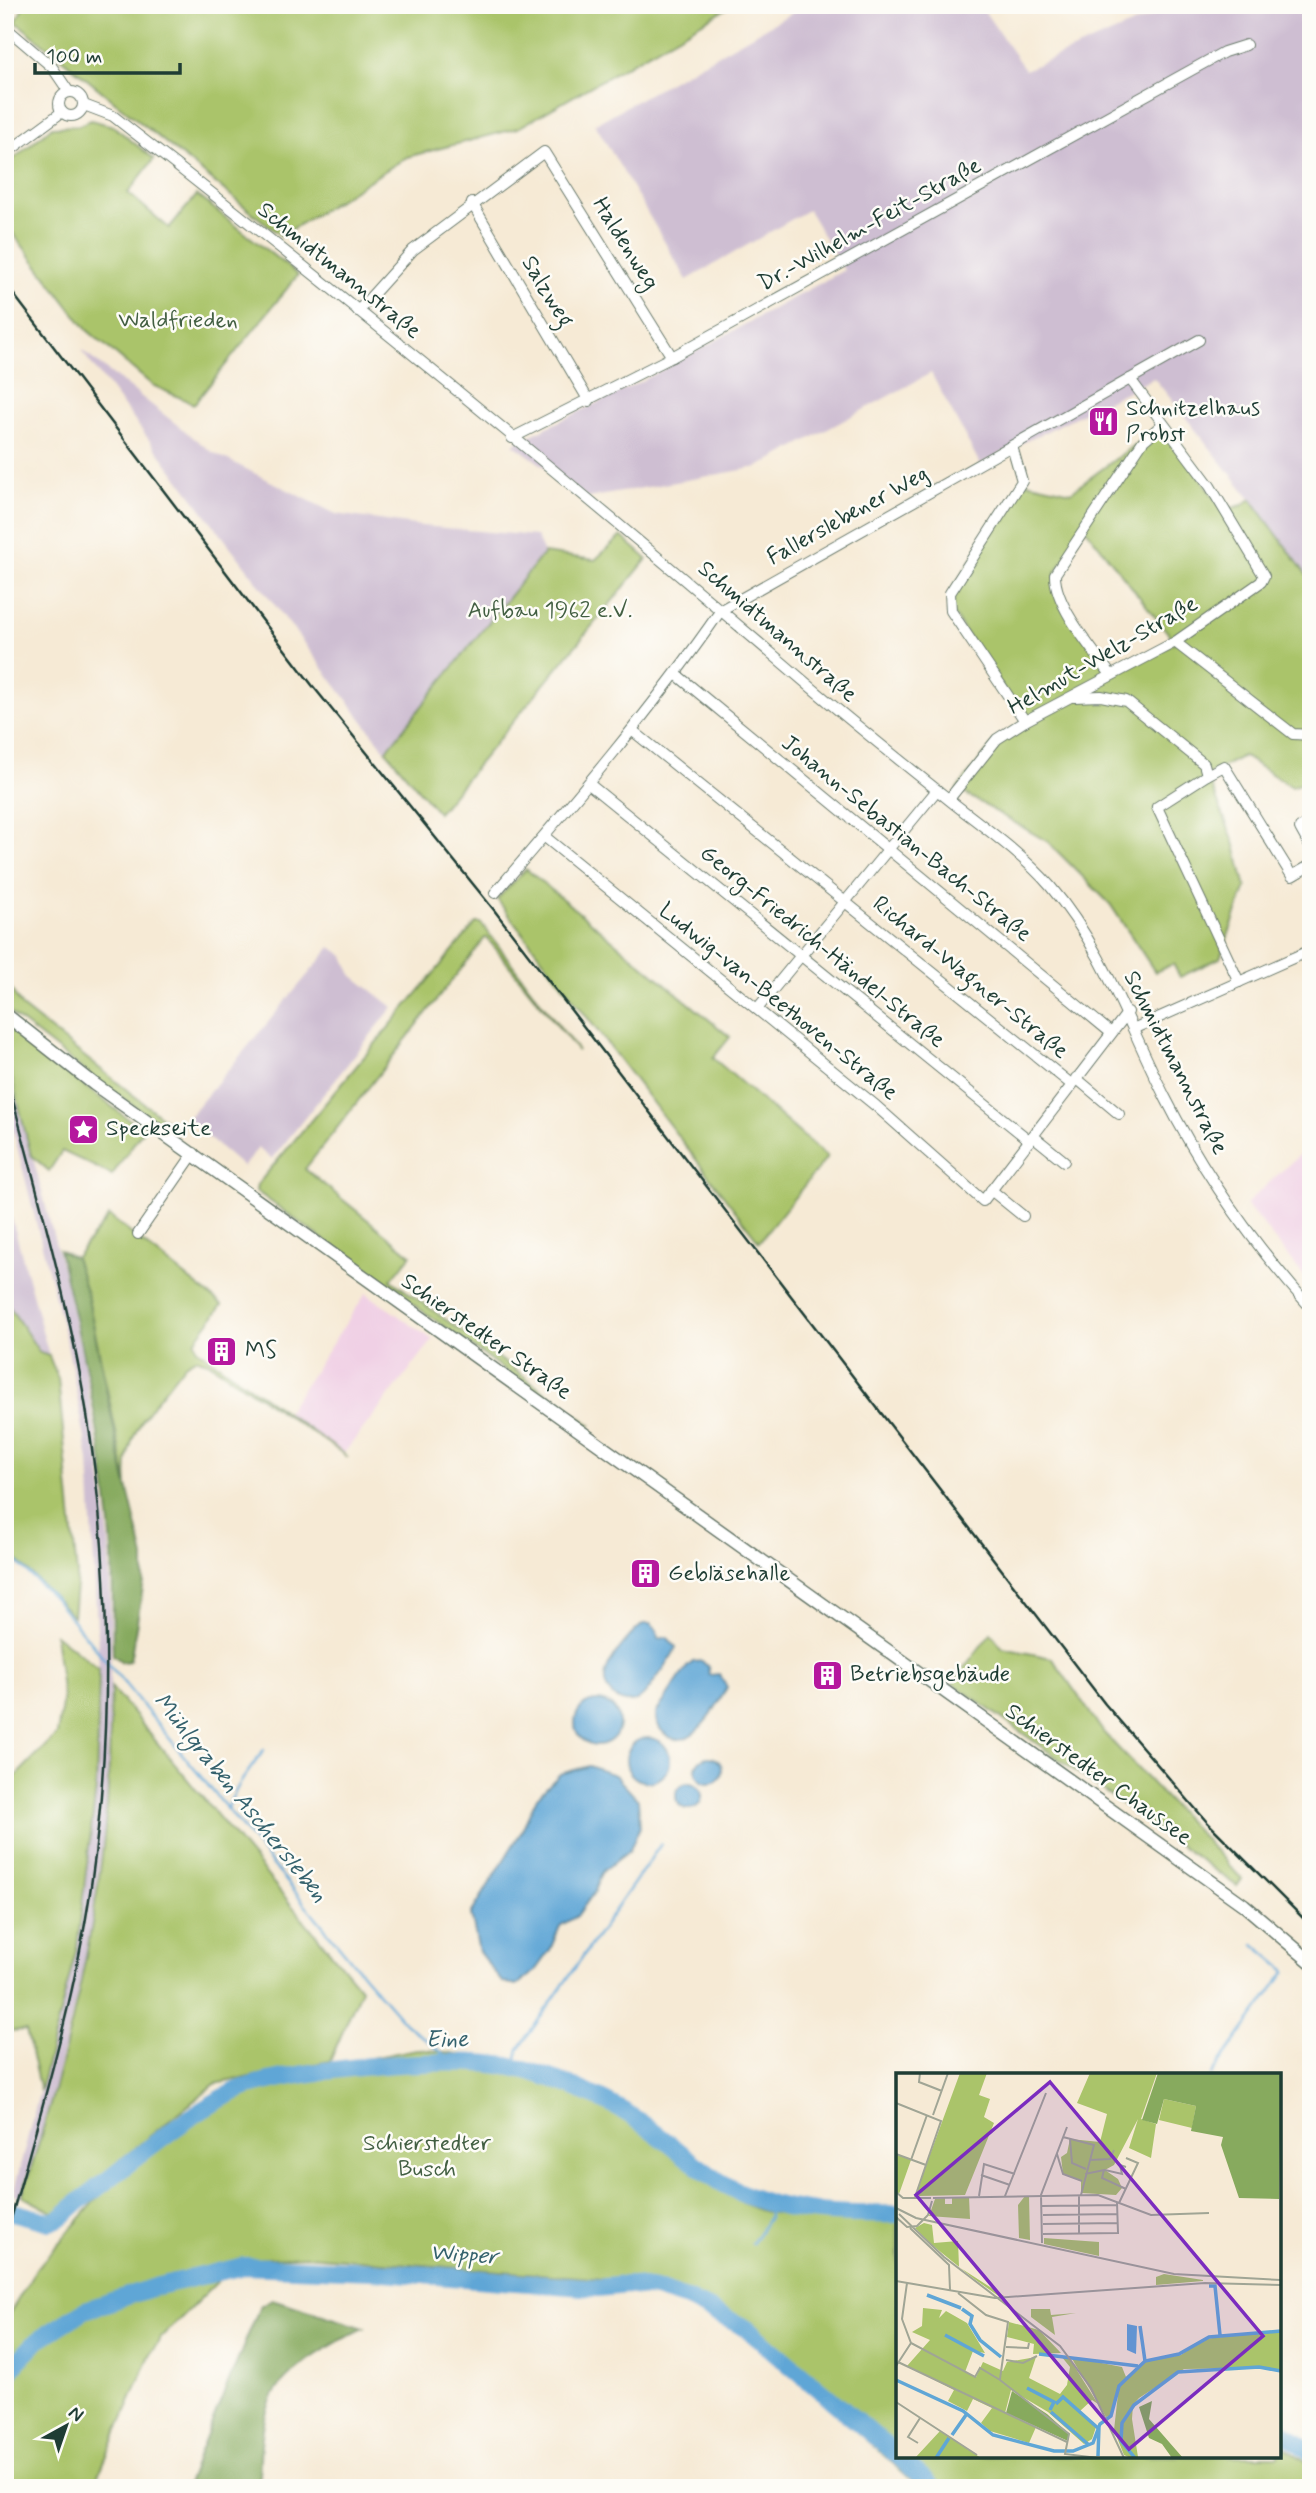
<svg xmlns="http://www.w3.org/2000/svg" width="1316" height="2493" font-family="Mynerve,sans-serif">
	<rect width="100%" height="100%" fill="#fdfcf7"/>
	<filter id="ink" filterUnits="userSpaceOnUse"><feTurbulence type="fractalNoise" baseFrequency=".0143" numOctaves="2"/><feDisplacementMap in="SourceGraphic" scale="14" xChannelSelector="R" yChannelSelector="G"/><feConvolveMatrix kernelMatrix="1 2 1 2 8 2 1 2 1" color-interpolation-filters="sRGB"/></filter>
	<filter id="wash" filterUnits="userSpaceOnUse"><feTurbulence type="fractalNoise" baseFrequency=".00686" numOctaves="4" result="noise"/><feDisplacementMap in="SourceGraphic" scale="28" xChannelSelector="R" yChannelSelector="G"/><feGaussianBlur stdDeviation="1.57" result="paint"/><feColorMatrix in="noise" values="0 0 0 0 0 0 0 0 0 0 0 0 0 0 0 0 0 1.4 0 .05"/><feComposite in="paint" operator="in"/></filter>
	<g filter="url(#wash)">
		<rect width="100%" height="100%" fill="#f6ead5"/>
		<g fill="#f0d0e5">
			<path d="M1311,1144V1285L1246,1204Z"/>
			<path d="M366,1293L433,1340L344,1453L286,1413Z"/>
		</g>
		<g fill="#cebed2">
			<path d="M806,5H980L1025,70L1178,5H1311V581L1251,499L1154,378L980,464L931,373L758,467L588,498L513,444L642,381L844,270L808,210L687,280L595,124Z"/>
			<path d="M80,349L212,452L336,514L422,526L536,536L544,553L386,751Z"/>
			<path d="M331,947L344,956L352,975L393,1007L272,1159L258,1148L243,1167L187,1119Z"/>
			<path d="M5,1051L65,1280L83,1361L100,1463L109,1543L111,1644L107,1805L89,1945L42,2136L22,2196L13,2194L77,1947L96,1788L99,1669L89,1460L69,1353L5,1098Z"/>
			<path d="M5,1193L49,1356L40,1353L5,1300Z"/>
		</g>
		<g fill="#aac46a" stroke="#64804f" stroke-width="2" fill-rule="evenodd">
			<path d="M24,5H732L518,128L407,157L281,236L16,22Z"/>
			<path d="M91,120L113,126L154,159L128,193L169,228L197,195L298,275L194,404L152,385L87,330L5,223V166L52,127L77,126Z"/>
			<path d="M1163,424L1223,510L1243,505L1251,499L1311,581V779L1292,787L1243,756L1207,775L1234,842L1246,887L1220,958L1180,977L1173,964L1155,972L1110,904L1048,842L957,789L997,739L1025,721L951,611L950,593L1022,481L1071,492ZM1085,528L1175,642L1111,675L1073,620L1055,574Z"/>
			<path d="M621,536L647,559L438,813L386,751L544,553L595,560Z"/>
			<path d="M526,869L730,1037L713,1058L827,1157L759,1242L499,902L497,899Z"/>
			<path d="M476,923H481L578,1051L487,938H485L305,1169L411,1255L391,1280L591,1425L585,1428L256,1191L257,1185Z"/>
			<path d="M5,980L23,1008L179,1131L175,1133L100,1083L14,1016L5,1008Z"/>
			<path d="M5,1026L143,1130L112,1175L62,1151L49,1171L31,1155L5,1050Z"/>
			<path d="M109,1216L222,1305L195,1341L197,1349L348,1457L208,1362L195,1358L185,1364C156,1403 121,1432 127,1484L87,1294L75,1258Z"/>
			<path d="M5,1300L40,1353L49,1356L58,1379L77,1575L73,1616L5,1548Z"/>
			<path d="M991,1633L1003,1648L1052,1658L1104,1733L1242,1879L1237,1886L952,1683Z"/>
			<path d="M55,1634L99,1669L96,1788L77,1947L40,2091L26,2030L5,2031V1787L57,1734L63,1699Z"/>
			<path d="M111,1687L361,1989L330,2061L215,2084L54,2213L22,2196C64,2069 97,1938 107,1804C110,1765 110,1726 111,1687Z"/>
			<path d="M417,2049C488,2055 571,2075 630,2115C672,2143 706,2189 754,2208C788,2222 860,2213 898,2212V2456H1279V2443L1311,2465V2488H921L754,2341L700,2301L652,2284L616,2280L306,2256L239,2260L161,2338L151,2353L93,2488H5V2321L37,2268L116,2177L168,2132L231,2093L268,2078Z"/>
		</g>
		<g fill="#87aa5e" stroke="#537449" stroke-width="2">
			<path d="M59,1250L75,1258L87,1294L118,1448L144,1557V1582L130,1661L122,1662L113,1655C112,1616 114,1577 111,1538C103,1440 82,1345 59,1250Z"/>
			<path d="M272,2299L364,2328C337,2341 293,2366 276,2391C259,2417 261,2458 258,2488H185L260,2306Z"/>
		</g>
		<g fill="#5fa6d6" stroke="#3f7285" stroke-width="2">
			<path d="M643,1624H650L657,1630L658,1639L667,1637L676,1647C672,1658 666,1666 659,1675C653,1683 647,1695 638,1700C624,1708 603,1694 605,1677C607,1660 630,1635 643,1624Z"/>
			<path d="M702,1661L708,1667L709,1675L719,1674L727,1687C718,1705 689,1757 664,1733C658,1728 656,1721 656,1713L687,1667L693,1662Z"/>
			<circle cx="597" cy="1723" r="22"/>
			<circle cx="648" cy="1760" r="22"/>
			<circle cx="709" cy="1770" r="13"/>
			<path d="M589,1766L615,1775L638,1800L640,1827L629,1851L603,1871L595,1891L577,1916L560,1926L550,1950L534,1972L517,1985L502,1982L479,1952L471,1914L521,1832L537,1797L560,1774Z"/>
			<circle cx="689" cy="1796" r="13"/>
		</g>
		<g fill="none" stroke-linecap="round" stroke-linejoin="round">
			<g stroke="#5fa6d6" stroke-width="2.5">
				<path d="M5,1550L57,1601L364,1976L405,2023L454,2062"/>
				<path d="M226,1809L240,1783L264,1750"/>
				<path d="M515,2067L519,2049L531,2031L661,1844"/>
				<path d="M1211,2075L1286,1971L1254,1944"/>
				<path d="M752,2244L769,2217L768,2201"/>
			</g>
			<g stroke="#5fa6d6" stroke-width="18">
				<path d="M5,2210L50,2222L60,2218C69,2212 75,2204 84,2198C131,2163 178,2121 230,2094C279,2068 457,2055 512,2067C546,2074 594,2094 625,2112C658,2132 686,2159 719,2181C771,2215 838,2215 898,2214"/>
				<path d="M5,2380L18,2361L38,2340L85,2310L158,2286L244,2266L371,2271L597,2288L627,2285L655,2289L687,2299L746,2328L898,2456"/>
				<path d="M1279,2429L1311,2452"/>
				<path d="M898,2456L934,2488"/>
			</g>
		</g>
	</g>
	<g filter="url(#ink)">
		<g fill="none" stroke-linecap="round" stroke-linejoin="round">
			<defs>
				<g id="minor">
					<path d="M5,27L52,67L69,92"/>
					<circle cx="71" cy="104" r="12"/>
					<path d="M84,105L113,116C349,299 579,489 806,683C854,724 903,763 952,802C985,828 1022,854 1050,886C1104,949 1128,1024 1165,1097C1204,1174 1253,1244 1311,1308"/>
					<path d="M5,154L62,112"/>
					<path d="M472,203L589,401"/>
					<path d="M358,311L413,250L544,152L672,357"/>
					<path d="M512,438L672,357L1224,52L1246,45"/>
					<path d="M1012,446L1022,481L950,593L951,611L1025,721"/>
					<path d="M1175,642L1293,734L1311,735"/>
					<path d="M677,675L1110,1032"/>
					<path d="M1111,675C1093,650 1054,605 1055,574L1143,441L1163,424"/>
					<path d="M1074,697L1101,696L1126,701L1204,764L1207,775L1157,807L1239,982"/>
					<path d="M633,731L1071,1084"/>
					<path d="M1207,775L1224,766L1292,876L1311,865"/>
					<path d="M589,784L1030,1141"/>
					<path d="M949,799L997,739L1025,721L1175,642L1261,582L1264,576L1210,486L1130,379"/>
					<path d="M1311,822L1300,828L1311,848"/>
					<path d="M545,837L876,1106L983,1201L1128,1012"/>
					<path d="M495,893C574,801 652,710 721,610L1199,340"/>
					<path d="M757,1009L937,790"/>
					<path d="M1135,1028L1311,950"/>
					<path d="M1076,1078L1119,1114"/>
					<path d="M1033,1136L1064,1161"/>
					<path d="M991,1190L1023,1216"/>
					<path d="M138,1234L194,1153"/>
				</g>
				<path id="tertiary" d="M5,1014L94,1084L1244,1905L1311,1962"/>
			</defs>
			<use href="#minor" stroke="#6a7a6c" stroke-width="12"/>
			<use href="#tertiary" stroke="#6a7a6c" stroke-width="15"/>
			<use href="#minor" stroke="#fff" stroke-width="10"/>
			<use href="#tertiary" stroke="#fff" stroke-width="12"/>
			<g stroke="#1f3d34" stroke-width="2.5">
				<path d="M5,283L312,685L494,910L1105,1704L1207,1822L1311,1926"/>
				<path d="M5,1070C34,1182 67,1294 86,1408C111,1563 113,1730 91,1886C74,2006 37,2123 5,2241"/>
			</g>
		</g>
	</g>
	<defs>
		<symbol id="restaurant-square" viewBox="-11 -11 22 22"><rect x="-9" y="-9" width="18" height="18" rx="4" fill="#b5179e" stroke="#fdfcf7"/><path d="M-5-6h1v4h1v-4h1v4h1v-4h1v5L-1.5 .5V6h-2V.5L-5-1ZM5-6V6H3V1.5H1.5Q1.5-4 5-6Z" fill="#fff"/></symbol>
		<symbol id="sight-square" viewBox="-11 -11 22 22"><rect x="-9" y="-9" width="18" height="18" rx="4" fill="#b5179e" stroke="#fdfcf7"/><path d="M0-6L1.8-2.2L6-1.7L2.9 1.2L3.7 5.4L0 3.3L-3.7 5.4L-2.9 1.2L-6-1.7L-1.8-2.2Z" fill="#fff"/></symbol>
		<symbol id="building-square" viewBox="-11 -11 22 22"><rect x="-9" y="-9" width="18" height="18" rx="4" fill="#b5179e" stroke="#fdfcf7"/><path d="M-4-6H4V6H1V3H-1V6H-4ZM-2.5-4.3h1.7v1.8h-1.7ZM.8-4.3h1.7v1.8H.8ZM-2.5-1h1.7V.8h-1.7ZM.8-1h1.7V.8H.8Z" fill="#fff"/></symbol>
	</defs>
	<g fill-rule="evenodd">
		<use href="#restaurant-square" x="1086" y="404" width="35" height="35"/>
		<use href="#sight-square" x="66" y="1112" width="35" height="35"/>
		<use href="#building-square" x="204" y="1334" width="35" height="35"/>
		<use href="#building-square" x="628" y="1556" width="35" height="35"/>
		<use href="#building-square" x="810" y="1658" width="35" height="35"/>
	</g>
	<g text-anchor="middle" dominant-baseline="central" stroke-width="5" stroke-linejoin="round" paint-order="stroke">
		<g font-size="23" fill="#1f3d34" stroke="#fdfcf7">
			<text transform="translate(870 225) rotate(-29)">Dr.-Wilhelm-Feit-Straße</text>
			<text transform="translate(625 244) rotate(58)">Haldenweg</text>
			<text transform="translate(339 271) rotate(39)">Schmidtmannstraße</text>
			<text transform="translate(547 292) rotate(59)">Salzweg</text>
			<text transform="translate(848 516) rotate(-29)">Fallerslebener Weg</text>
			<text transform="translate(777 632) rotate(41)">Schmidtmannstraße</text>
			<text transform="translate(1103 656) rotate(-30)">Helmut-Welz-Straße</text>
			<text transform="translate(906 839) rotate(39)">Johann-Sebastian-Bach-Straße</text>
			<text transform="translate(822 947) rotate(39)">Georg-Friedrich-Händel-Straße</text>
			<text transform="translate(970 978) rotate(39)">Richard-Wagner-Straße</text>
			<text transform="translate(778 1002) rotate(39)">Ludwig-van-Beethoven-Straße</text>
			<text transform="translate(1175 1063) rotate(63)">Schmidtmannstraße</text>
			<text transform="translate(486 1337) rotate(35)">Schierstedter Straße</text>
			<text transform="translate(1098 1775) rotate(36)">Schierstedter Chaussee</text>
		</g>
		<g font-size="23" fill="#425f42" stroke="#fdfcf7">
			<text x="178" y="321">Waldfrieden</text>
			<text x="550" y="611">Aufbau 1962 e.V.</text>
			<text x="427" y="2144">Schierstedter<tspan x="427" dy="26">Busch</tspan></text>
		</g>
		<g font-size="23" fill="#1f3d34" stroke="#fdfcf7" text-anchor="start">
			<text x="1126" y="409">Schnitzelhaus<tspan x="1126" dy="26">Probst</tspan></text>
			<text x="106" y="1129">Speckseite</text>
			<text x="245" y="1351">MS</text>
			<text x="668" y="1574">Gebläsehalle</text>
			<text x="850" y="1675">Betriebsgebäude</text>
		</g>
		<g font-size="24" font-style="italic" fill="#35626d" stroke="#fdfcf7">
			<text transform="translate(240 1798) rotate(51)">Mühlgraben Aschersleben</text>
			<text transform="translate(447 2040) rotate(-1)">Eine</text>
			<text transform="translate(464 2255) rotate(4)">Wipper</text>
		</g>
	</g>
	<g transform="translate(896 2073)">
		<rect width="385" height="385" fill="#f6ead5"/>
		<path d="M64,0H91L83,22L94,26L88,44L98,50L69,122L23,123L21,117ZM194,0H261L245,46L260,51L255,85L233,75L242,46L218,92L209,97L222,106L226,115L220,122L185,120V108L167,101L165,84L171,80L174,66L204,69L211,41L181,30ZM268,26L300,33L296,55L263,47ZM0,81L15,87L3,121L0,118ZM129,123H133L134,167L123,165L122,132ZM73,124L74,146L33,143L39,126L49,125V131H56V125ZM28,150L36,152L38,170L62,168L63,194L108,223L104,224L77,205L36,172L19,155ZM148,165L203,169V183L148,171ZM268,201L307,207V208L260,212V204ZM27,235L46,237L43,245L50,238L71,250L89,280L77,278L69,299L80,304L87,289L107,298L111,289L140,284L133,305L164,321L171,312L174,294L165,283H172L202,331L196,327L184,338L200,354L196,366L188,371L152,339L115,317L109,340L140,354L133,370L94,358L85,350L96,335L77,326L71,338L52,328L58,317L11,293L34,267L16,259L26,253ZM135,236H154L155,242L180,240L156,244L159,262L135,244ZM113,249L143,257L165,280L137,281L138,271L111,264ZM385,258V299L363,295L288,296L243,325L237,332L236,346L242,384L235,385L228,382L218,357L223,312L214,343L210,344L175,284L226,294L230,304L247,289L285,282L307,266ZM44,358L85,385H19Z" fill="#aac46a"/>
		<path d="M262,0H385L383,126L343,125L325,72L327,64L295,58L300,33L268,26L261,51L246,47ZM116,318L151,341L173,361L172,368L110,340ZM256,328L253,346L287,385H276L266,371L253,365L243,334Z" fill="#87aa5e"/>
		<path d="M231,251L241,253L240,281L231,277Z" fill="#5fa6d6"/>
		<path fill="none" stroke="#5fa6d6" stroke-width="3.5" d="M313,213H319L324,262M31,222L65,235M66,236L76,243L74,251L84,267L105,284M244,253L249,288M49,262L88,283M143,281L242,293M0,307L67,338L97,362L158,378H177L197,370L204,351L215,343L223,313L249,288L283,281L313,264L385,258M131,315L158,329L154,337M160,331L167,324L203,356M155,339L193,372M56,362L70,342M202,383L203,353M40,385L53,365M239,385L225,368L226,350L238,332L282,299L363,294L385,298"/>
		<path fill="none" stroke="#a0a595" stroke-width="2" d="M24,0L23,9L46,18M0,30L45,48L19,124M37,42L52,0M167,64L198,72L185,122M174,66L176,90L190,96M0,81L30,92M161,81L167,101L186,108M15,87L31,42M194,87L214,86L218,77M209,97L226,101L224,92L230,94M189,101L208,97L206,105L230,116M85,102L114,112M0,119L7,125H35M183,122V160M83,123L88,91L119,101M109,123L150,20M37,125L202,122L255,142L313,140M223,130L242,90L230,85M146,133L221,132M0,135L20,145L278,201L385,207M3,141L48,184L164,273L195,315L228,385M147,142L221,141M0,144L11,154L21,153L32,142L36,128M147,151L222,150M14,155L53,192L54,217M147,161L222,160L221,129M146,170L145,122L171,54M0,208L99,225L309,210L385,212M11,210L6,246L15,270L79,304L84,295L104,307L173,361L169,381L202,385M62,220L90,242L112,249L104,306M110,274L132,275L133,270M110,287L127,290L141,283M2,289L171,369M0,293L15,270M0,329L81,382M22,370L12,364L24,345"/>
		<path fill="#7b2cbf" fill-opacity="0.15" stroke="#7b2cbf" stroke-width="3.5" d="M154,9L367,263L233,376L20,122Z"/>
		<rect width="385" height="385" fill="none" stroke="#1f3d34" stroke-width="3.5"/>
	</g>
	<rect width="1316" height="2493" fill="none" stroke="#fdfcf7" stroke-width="28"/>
	<g transform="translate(66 2426) rotate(40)" stroke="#fdfcf7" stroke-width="5" paint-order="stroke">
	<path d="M0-5L12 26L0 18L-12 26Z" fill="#1f3d34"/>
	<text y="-10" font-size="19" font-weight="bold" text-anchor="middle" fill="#1f3d34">N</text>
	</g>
	<path d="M35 63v10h145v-10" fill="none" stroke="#1f3d34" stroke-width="3.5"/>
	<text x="46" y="63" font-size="21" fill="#1f3d34" stroke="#fdfcf7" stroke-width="5" paint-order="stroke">100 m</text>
</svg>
